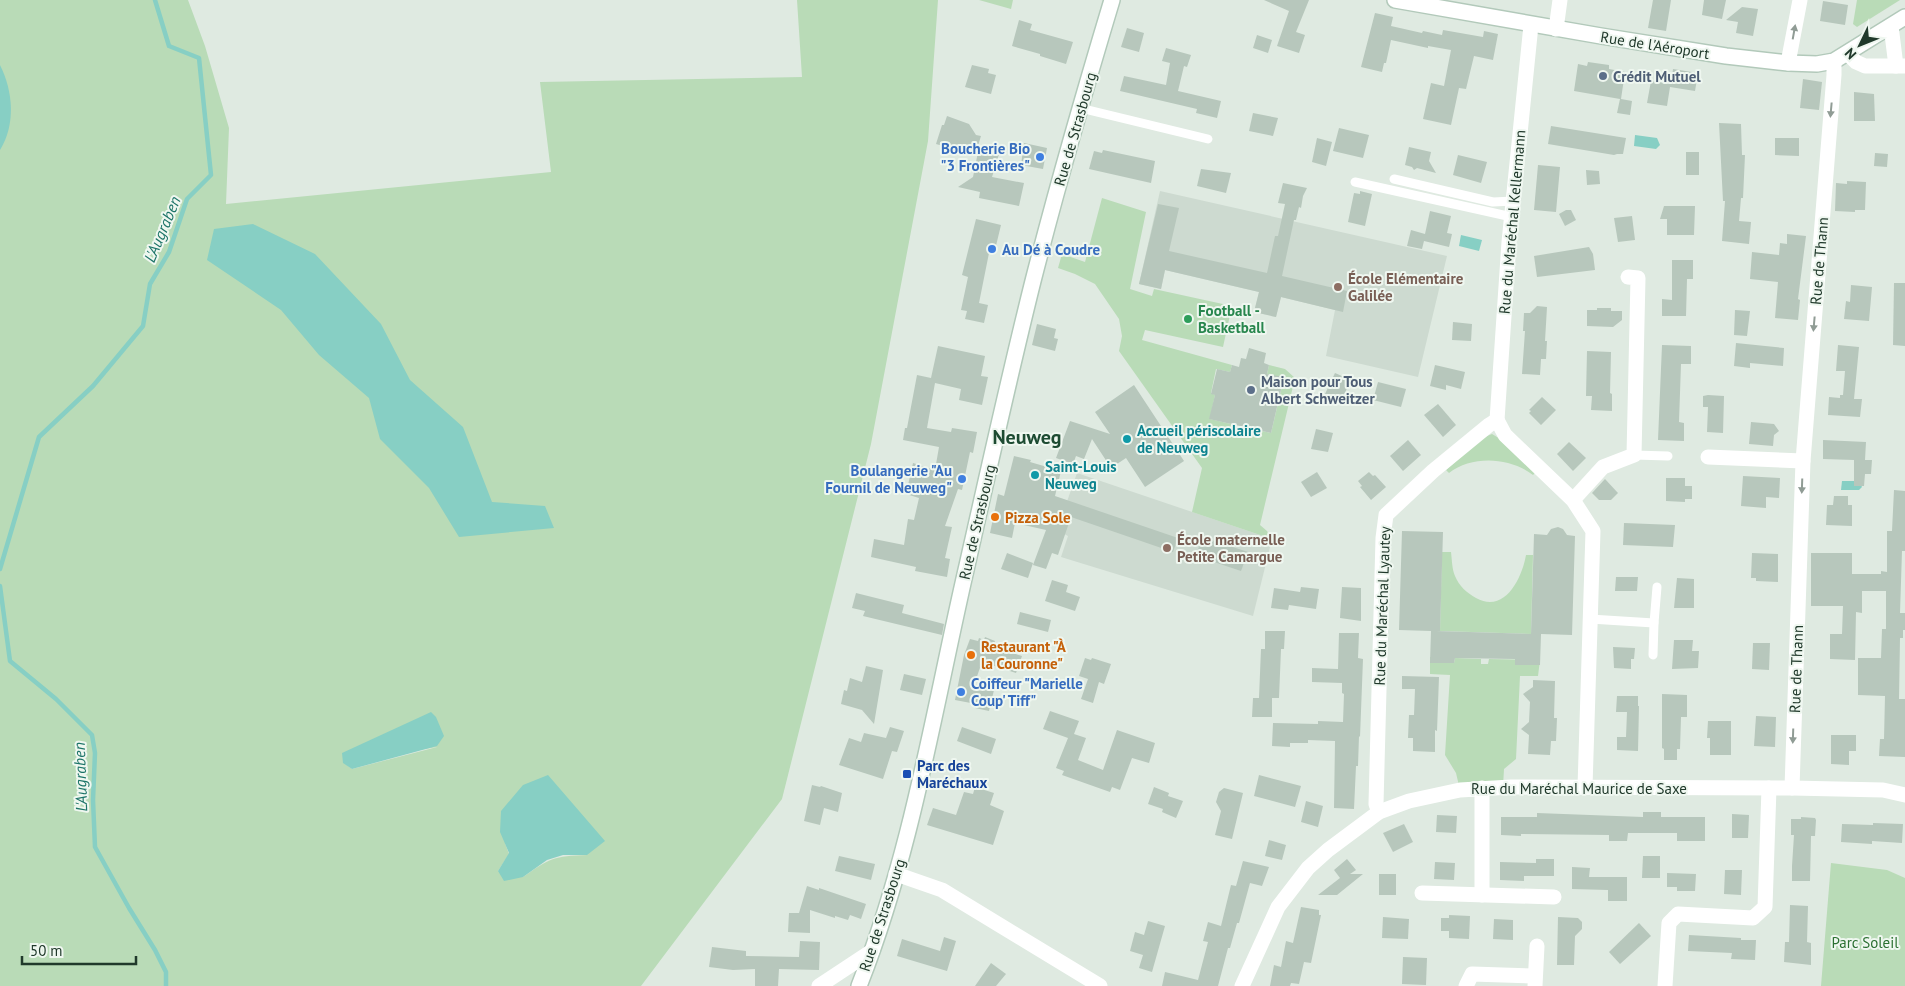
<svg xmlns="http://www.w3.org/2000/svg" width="1905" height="986" font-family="'PT Sans',sans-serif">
	<rect width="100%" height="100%" fill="#dfeae1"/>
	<g fill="#cddad0">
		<path d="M1160,191L1447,256L1418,377L1326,356L1335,310L1281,297L1276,317L1254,312L1259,292L1165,270L1161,289L1139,284Z"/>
		<path d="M1077,473L1272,539L1253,616L1061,557L1068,536L1057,530Z"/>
	</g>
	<g fill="#b9dbb7" fill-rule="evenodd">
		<path d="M0,0H188L205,46L229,128L226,204L551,172L540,82L802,77L797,0H938L928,141L871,444L782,799L641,986H0ZM437,747L352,769L343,762ZM505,843L587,855C554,856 550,858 523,877L498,871L509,854Z"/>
		<path d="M979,0H1013L1011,9Z"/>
		<path d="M1857,0H1900L1857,27L1853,24Z"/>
		<path d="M1102,198L1146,212L1130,289L1152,296L1154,289L1232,306L1223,347L1145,330L1142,340L1232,365L1230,372L1216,369L1211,393L1215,395L1210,419L1235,425V429L1243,431L1244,427L1271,433L1284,378L1267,374L1269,365L1285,369L1295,378L1260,525L1267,531L1272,539L1192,512L1202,468L1119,351L1122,336L1119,319L1095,284L1075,274L1058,268L1062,254L1085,262Z"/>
		<path d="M1492,434L1502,440L1535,473L1533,475C1510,457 1472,455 1449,473L1446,470L1482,438Z"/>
		<path d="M1442,552H1451C1452,560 1452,569 1455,576C1459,586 1467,593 1476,598C1505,614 1522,578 1526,555H1533L1531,634L1440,631Z"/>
		<path d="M1430,657L1447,658V663H1454L1455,658L1481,659V664H1488L1489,659L1540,660L1538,676H1520L1516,759L1504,769L1503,787L1460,790L1456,773L1445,755L1450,675L1430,674Z"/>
		<path d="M1831,863L1887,870L1905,878V986H1821Z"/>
	</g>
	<g fill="#87cfc4">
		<path d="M0,65C13,91 16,124 0,150Z"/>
		<path d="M1635,135L1657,138L1660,145L1656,149L1634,146Z"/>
		<path d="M253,224L315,254L381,324L410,380L463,427L492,502L545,506L554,528L459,537L429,488L380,439L369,398L319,355L281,310L207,260L214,229Z"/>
		<path d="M1461,235L1482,240L1479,251L1459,246Z"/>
		<path d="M1842,481H1859L1862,487L1859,490H1841Z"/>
		<path d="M431,712L436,717L444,736L437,746L352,769L343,763L342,753Z"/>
		<path d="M548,775L605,841L587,855H563L547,860L523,877L504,881L498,871L509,853L500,832L501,811L523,785Z"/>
	</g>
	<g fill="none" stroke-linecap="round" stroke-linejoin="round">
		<g stroke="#87cfc4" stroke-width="4.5">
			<path d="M0,569L39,437L93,386L143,326L150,284L169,252L187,199L211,175L199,58L169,46L155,0"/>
			<path d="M0,586L10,661L56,699L92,735L95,753L93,800L95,847L129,908L155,950L166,972V986"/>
		</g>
	</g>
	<g fill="#b7c7bc">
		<path d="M1264,0H1309L1296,32L1305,35L1299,53L1277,46L1289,11Z"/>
		<path d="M1653,0H1671L1666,31L1648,28Z"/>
		<path d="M1704,0H1726L1722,19L1702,15Z"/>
		<path d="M1823,1L1848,5L1845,25L1820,21Z"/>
		<path d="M1742,7L1758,9L1753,36L1736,33L1738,22L1726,20Z"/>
		<path d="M1375,13L1393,17L1391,26L1422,33L1423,31L1442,35L1443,30L1483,37L1484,31L1498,34L1493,60L1474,56L1466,89L1459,88L1451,125L1423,119L1431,83L1444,86L1451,50L1428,46V48L1391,40L1386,63H1384L1382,72L1361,67Z"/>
		<path d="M1019,20L1032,24L1030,30L1073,42L1066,64L1040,56V54L1012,46Z"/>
		<path d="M1127,28L1144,33L1139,52L1121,47Z"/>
		<path d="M1257,35L1272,40L1268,53L1253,48Z"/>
		<path d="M1166,48L1191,55L1187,67L1184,66L1178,91L1221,101L1217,118L1196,113L1197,109L1120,91L1124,76L1166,85L1170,63L1162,61Z"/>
		<path d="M1588,62L1609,65V69L1625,72L1621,99L1632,101L1630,115L1617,113L1620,99L1574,91L1578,64L1587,66Z"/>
		<path d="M972,65L989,69L988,73L996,75L991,94L965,87Z"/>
		<path d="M1673,69L1698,73L1695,91L1670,87L1667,106L1647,103L1651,81L1671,84Z"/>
		<path d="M1803,79L1822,82L1819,110L1800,108Z"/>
		<path d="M1854,92L1874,94L1875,121H1854Z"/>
		<path d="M1253,113L1278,118L1273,136L1249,131Z"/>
		<path d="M947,116L969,124L976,135L981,136L975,155L936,144L942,125H944Z"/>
		<path d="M1719,123L1741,124L1742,155H1745L1743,198H1741L1739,221L1751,222L1749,244L1722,241L1725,201H1723Z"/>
		<path d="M1551,126L1626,138L1623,154H1617L1614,155L1548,144Z"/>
		<path d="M1339,128L1369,135L1363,158L1333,151Z"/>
		<path d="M1317,138L1332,142L1326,166L1312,162Z"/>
		<path d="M1775,138H1799V156L1775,155Z"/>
		<path d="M1024,143L1047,148L1043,169L1021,165Z"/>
		<path d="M979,147L1000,151L992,177L1024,183L1019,206L979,198L980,192L958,187L973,177Z"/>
		<path d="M1409,147L1431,152L1429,161L1436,173L1417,168L1414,170L1412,167L1405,165Z"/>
		<path d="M1103,150L1155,161L1151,183L1089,169L1094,151L1102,153Z"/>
		<rect x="1686" y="152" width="13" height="23"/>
		<path d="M1875,153L1888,154L1887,167L1874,166Z"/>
		<path d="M1458,155L1487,162L1481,183L1453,175Z"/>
		<path d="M1538,165L1560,167L1556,212L1534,210Z"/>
		<path d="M1201,169L1231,173L1226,193L1197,186Z"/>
		<path d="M1586,170L1599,171L1600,184L1587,185Z"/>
		<path d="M1847,181L1866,182L1865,210H1855V212L1835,211L1836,183L1847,184Z"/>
		<path d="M1283,183L1307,188L1303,196L1301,208L1299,207L1296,220H1294L1282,276L1347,291L1343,312L1281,297L1276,317L1254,312L1259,292L1165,270L1161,289L1139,284L1158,204L1179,208L1169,251L1267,273L1275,236H1278L1285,204L1278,203Z"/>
		<path d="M1360,191L1372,194L1365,226L1348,222L1354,193L1360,194Z"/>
		<path d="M1664,206H1695L1694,235H1667V219H1660Z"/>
		<path d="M1566,210H1571L1576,220L1565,226L1559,214Z"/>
		<path d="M1430,211L1451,216L1447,233L1452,234L1449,247L1424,241L1422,249L1407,246L1411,230L1425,234Z"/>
		<path d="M1632,216L1635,240L1618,242L1614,218Z"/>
		<path d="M976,219L1001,225L994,254L989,253L979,303L988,305L984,323L965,319L967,311L961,310L968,277L962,275Z"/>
		<path d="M1787,234L1806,236L1798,299L1800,300L1798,320L1775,318L1778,282L1750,279L1752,252L1779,255L1780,243L1787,244Z"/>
		<path d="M1589,247L1593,254L1595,270L1537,277L1534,256Z"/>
		<path d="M1672,260H1693V279H1687L1686,316H1662V299L1672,300Z"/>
		<path d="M1894,283H1905V346L1893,345Z"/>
		<path d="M1851,285L1872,287L1869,321L1844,319L1846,301L1850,302Z"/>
		<path d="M1537,306L1547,307L1545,341H1547L1546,359H1541L1540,375L1522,374L1525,331H1523L1524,313H1530Z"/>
		<path d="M1597,308H1611V311H1622V320L1613,327L1587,326V310H1597Z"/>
		<path d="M1735,310L1750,311L1747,336L1734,335Z"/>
		<path d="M1453,322L1472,324L1471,341L1452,340Z"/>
		<path d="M1037,324L1056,329L1054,338L1058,339L1055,351L1032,345Z"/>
		<path d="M1736,343L1784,348L1783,366L1750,363V368L1734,366Z"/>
		<path d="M1662,345L1691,346V364H1681L1679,422L1684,423V441L1658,440Z"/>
		<path d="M1838,345L1859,347L1854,399H1862L1860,417L1828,415L1829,397L1840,398V395H1843L1845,371H1836Z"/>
		<path d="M938,346L985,356L981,376L988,377L982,405L959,400L961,389L935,383L927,428L951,432L952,428L977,432L973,453L970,452L962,490L958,489L945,526L952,527L945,558L950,559L947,577L915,571L916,567L871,557L874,539L904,545L908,519L914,520L919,498L906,494L913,463L935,470L939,447L903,440L905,428H907L917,375L931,378Z"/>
		<path d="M1249,348L1266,353L1264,363L1269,365L1267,374L1284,377L1271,433L1209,419L1215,395L1211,394L1217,369L1230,372L1232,365L1239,367L1241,358L1246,359Z"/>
		<path d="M1587,351L1611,352L1610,393L1612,394V411L1591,410L1592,396H1586Z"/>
		<path d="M1435,365L1465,372L1461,389L1446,385V390L1430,386Z"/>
		<path d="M1335,373L1351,380L1341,401L1325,394Z"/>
		<path d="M1378,382L1406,389L1401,407L1373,400Z"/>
		<path d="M1134,385L1184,461L1145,487L1126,458L1111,468L1092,439L1084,459L1076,456L1073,464L1056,458L1070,421L1110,434L1095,412Z"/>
		<path d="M1708,395L1724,396L1723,433L1707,432L1708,407H1703V396Z"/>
		<path d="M1542,397L1556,410L1541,425L1529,413L1531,411L1529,410Z"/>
		<path d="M1438,404L1456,425L1443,437L1424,415Z"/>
		<path d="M1751,422L1774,424L1779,431L1774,435L1773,446L1749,444Z"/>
		<path d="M1316,429L1333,433L1328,452L1311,449Z"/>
		<path d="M1408,440L1421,455L1403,471L1390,456Z"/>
		<path d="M1823,440L1866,442L1865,460H1872L1871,474H1865L1864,486H1854V460L1823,459Z"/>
		<path d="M1569,442L1586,458L1573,471L1557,454Z"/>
		<path d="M1014,456L1031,460L1030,462L1061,471L1055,496L1178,538L1173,552L1071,517L1058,555L1052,553L1046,569L1033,565L1046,530L1015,523L1012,538L990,533L998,494L1004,496Z"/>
		<path d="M1317,472L1327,488L1311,497L1301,482Z"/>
		<path d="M1369,472L1373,476L1375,475L1386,487L1371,500L1360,487L1362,486L1358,481Z"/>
		<path d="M1743,476L1780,478L1779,498L1766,497V508L1741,506Z"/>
		<path d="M1666,478H1685V486H1692V499H1685V502L1666,501Z"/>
		<path d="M1605,479L1618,493L1611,500H1599L1592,493Z"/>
		<path d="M1894,490L1905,491V551H1902L1900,613H1905V630H1903V638H1900L1899,699H1905V757L1879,756L1880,739H1884L1885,696L1858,695V658H1881L1882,629H1886V591H1862V613L1856,612L1855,660L1830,659V634H1842L1843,606H1811V553H1852V574H1881V571L1887,572V531H1892Z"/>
		<path d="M1834,496H1848V505H1852V526L1826,525L1827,505H1833Z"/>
		<path d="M1624,523L1675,525L1673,547L1623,545Z"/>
		<path d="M1558,527L1563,529L1567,535L1575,536L1572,635L1541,634L1540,665H1515V659L1455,658L1454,663H1430L1431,631L1399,630L1402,531L1443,532L1440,631H1436L1531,634L1534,534L1547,535L1551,529Z"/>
		<path d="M1202,537L1248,552L1241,571L1196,556Z"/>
		<path d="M1007,553L1033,563L1028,578L1001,569Z"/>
		<path d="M1752,553L1778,554V582L1756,581V578H1751Z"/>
		<path d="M1616,577H1638L1637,591H1615Z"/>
		<path d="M1677,578L1694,579V608H1674Z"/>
		<path d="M1052,580L1068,585L1066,592L1080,597L1075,611L1045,601Z"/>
		<path d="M1301,587L1319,589L1316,609L1289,605L1288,610L1271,608L1274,588L1300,592Z"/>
		<path d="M1342,587L1361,588V621L1340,618Z"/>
		<path d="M856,593L904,605L902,613L944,624L942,635L863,616L865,611L852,608Z"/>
		<path d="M1020,612L1051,620L1048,632L1017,624Z"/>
		<path d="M1265,631H1285L1284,649H1281L1279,698H1272V717H1252L1253,698H1259L1261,649H1265Z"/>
		<path d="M1339,633H1359L1358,658L1363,659L1360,737L1359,736L1358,766H1356L1354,809L1334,808L1335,741L1308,740V743H1290V747L1272,746L1273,723L1318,724V721L1343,722L1344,694L1342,693V683L1312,682V668L1338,669Z"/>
		<path d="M985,637L995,641L993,647L1022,656L1016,673L982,662L974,685L994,690L989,711L975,708L976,704L955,700L964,655L970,639L978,641L979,638L984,640Z"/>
		<path d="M1674,640H1693L1692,651H1699L1698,668L1672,669Z"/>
		<path d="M1753,643H1770L1769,670L1752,669Z"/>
		<path d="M1613,647L1635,648L1634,659H1631V669L1614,668Z"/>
		<path d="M1085,658L1091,660L1092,658L1111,664L1104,684L1099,682L1093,703L1081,699L1088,679L1079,676Z"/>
		<path d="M866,666L883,670L874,724L862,710L841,704L844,690L847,691L850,678L862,682Z"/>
		<path d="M904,674L926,679L922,695L900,690Z"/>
		<path d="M1402,676L1439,677L1437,731L1435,730V752L1413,751V738H1408L1409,715H1414L1415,689H1402Z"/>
		<path d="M1533,680L1555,681L1554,718H1557L1556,741H1551L1550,755L1528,754L1529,735L1521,729L1529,722L1530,702L1523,694L1533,687Z"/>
		<path d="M1662,694L1687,695V717H1681L1680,749H1677V760H1664V749L1662,748Z"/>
		<path d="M1617,696H1638V706H1639L1638,751L1617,750V737H1626L1627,712H1616Z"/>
		<path d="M1050,711L1079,721L1074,734L1086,738L1078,760L1103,770L1117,730L1155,743L1149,763L1132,758L1120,790L1112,787L1110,792L1062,775L1064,771L1056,768L1068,738L1043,729Z"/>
		<path d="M1756,716L1776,717L1775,747L1754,746Z"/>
		<path d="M1708,721H1731V755H1710V738H1707Z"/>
		<path d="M890,727L904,731L897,752L892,751L883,779L839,765L849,738L861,742L864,733L886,738Z"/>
		<path d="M962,727L996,739L991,754L957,741Z"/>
		<path d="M1831,735H1856V751H1849V765L1831,764Z"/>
		<path d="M1259,775L1301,786L1295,807L1254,796Z"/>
		<path d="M812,785L820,787L821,786L842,793L838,812L824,808L820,825L804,821Z"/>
		<path d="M975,787L994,793L990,805L1004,811L993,845L927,825L933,808L956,815L964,792L973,794Z"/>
		<path d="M1154,787L1169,793L1168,796L1183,801L1176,818L1162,812L1163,809L1148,804Z"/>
		<path d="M1224,788L1243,793L1232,839L1215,835L1221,811L1216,802L1219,792Z"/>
		<path d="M1306,801L1323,806L1318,827L1301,822Z"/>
		<path d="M1643,812H1661V817H1705V841H1677V833H1628L1627,841H1609V835L1521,834V836L1501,835V817H1537V813L1643,817Z"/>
		<path d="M1732,814L1749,815L1748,838H1732Z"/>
		<path d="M1437,815L1457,816L1456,833L1436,832Z"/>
		<path d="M1801,817L1815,818L1816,820L1815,836H1811L1810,881H1792V866L1794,835H1791V819H1801Z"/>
		<path d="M1873,823L1903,824L1902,843L1872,841V844L1841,842L1842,824L1873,825Z"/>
		<path d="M1404,824L1413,842L1393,852L1383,833Z"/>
		<path d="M1269,840L1286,845L1282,860L1265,856Z"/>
		<path d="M839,856L875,864L871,880L835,871Z"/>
		<path d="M1643,856H1660V878H1642Z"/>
		<path d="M1347,859L1356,870L1350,874H1363L1337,895H1318L1340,878L1334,870Z"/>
		<path d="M1536,859H1554V876H1524V881L1500,880V862L1536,863Z"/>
		<path d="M1243,861L1269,867L1262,886L1250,883L1239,923H1237L1230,948H1228L1218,986H1162L1165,972L1198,980L1208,942L1203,941L1208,922L1221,926L1231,885L1236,886Z"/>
		<path d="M1435,862L1455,863L1454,880L1434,879Z"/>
		<path d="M1572,867L1590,868L1589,877H1627V901H1608V890L1572,889Z"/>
		<path d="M1725,870H1742L1741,895L1724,894Z"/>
		<path d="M1667,873L1696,874L1695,891H1677V887H1667Z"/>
		<rect x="1379" y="874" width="17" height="21"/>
		<path d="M807,886L819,890V888L866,904L861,919L850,915L848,920L835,916V918L810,910V933L788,932L789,913H799Z"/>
		<path d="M1790,905L1808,906L1807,942L1811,943V965L1784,962L1785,942H1789Z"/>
		<path d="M1301,907L1319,910V915H1321L1311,963L1304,962L1299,984L1291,983L1290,986H1270L1274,965L1281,967L1286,941L1293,943Z"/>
		<path d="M1449,915L1470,916L1469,939L1449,938V931H1441V918H1449Z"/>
		<path d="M1383,917L1409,919L1408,939L1382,938Z"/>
		<path d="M1558,917L1578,918L1582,922V929L1575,936L1574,965H1557Z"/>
		<path d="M1494,919L1513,920V940L1493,939Z"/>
		<path d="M1148,921L1165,926L1152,972L1139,968L1143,955L1130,951L1135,932L1144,935Z"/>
		<path d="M1639,923L1651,936L1620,964L1609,952Z"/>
		<path d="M1689,935L1741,938V940H1756L1755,960L1731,959L1732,953L1688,951Z"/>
		<path d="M944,937L956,941L947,971L897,956L902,939L940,951Z"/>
		<path d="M800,941L820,942L819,970L779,969L778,986H755V969L733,970L709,967L712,947L746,951V956L799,957Z"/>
		<path d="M1403,957L1427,958L1426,985L1402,984Z"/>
		<path d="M991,963L1006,974L996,986H975Z"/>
	</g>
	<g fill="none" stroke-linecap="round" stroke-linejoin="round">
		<defs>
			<g id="secondary">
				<path d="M1395,0L1601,36L1726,56L1788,63L1817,64L1834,61L1905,17"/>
				<path d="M859,986C912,852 934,709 966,570C988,473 1009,377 1033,281C1057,187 1084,93 1112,0"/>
			</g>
		</defs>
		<use href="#secondary" stroke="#b2c9ba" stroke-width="18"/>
		<g stroke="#fff" stroke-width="9">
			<path d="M1080,108L1208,139"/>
			<path d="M1394,179L1493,202L1514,201"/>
			<path d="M1355,182L1512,217"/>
			<path d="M1634,455L1668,456"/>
			<path d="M1590,619L1654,623L1653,655"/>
			<path d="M1654,623L1657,587"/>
		</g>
		<g stroke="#fff" stroke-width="15">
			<path d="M1891,26L1896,66"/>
			<path d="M1556,29L1560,0"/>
			<path d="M1848,54L1856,62L1865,66H1905"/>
			<path d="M1788,63L1800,0"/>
			<path d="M1497,420L1505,435L1573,500L1593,531L1585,787"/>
			<path d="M1497,420L1509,242L1531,25"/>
			<path d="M1708,457L1803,461"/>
			<path d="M1573,500L1603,467L1634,455L1638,278L1628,277"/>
			<path d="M1792,788L1803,461L1834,75V61"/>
			<path d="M1379,812L1376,804L1383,538L1386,515L1433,471L1489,425L1497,420"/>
			<path d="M896,874L942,890L1100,986"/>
			<path d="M1422,893L1554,897"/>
			<path d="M1482,895V788"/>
			<path d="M819,986L872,951"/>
			<path d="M1242,986L1278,907L1308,868L1328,850L1379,812L1409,801L1460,790L1511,787L1792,788L1883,790L1905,795"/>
			<path d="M1466,986L1472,974L1535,976"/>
			<path d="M1535,986L1537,946"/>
			<path d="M1665,986L1669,923L1678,914L1753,918L1765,907L1769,788"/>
		</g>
		<use href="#secondary" stroke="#fff" stroke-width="15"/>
	</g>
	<defs><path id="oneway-solid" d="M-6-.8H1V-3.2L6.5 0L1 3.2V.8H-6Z" transform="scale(1.25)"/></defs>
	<g fill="#909c95">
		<use href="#oneway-solid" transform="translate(1794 32) rotate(-80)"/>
		<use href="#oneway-solid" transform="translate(1831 110) rotate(95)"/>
		<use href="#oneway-solid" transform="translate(1814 324) rotate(95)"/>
		<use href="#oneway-solid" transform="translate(1802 486) rotate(92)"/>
		<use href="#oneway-solid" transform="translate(1793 736) rotate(92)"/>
	</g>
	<g fill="#5c6f8a" stroke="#eff7f0" stroke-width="2">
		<circle cx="1603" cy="76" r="5"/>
		<circle cx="1251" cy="390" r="5"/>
	</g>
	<g fill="#3f7fe0" stroke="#eff7f0" stroke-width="2">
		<circle cx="1040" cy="157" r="5"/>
		<circle cx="992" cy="249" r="5"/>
		<circle cx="962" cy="479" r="5"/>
		<circle cx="961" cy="692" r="5"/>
	</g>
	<g fill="#8d6e63" stroke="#eff7f0" stroke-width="2">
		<circle cx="1338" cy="287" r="5"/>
		<circle cx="1167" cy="548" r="5"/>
	</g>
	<circle fill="#2e9e5b" stroke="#eff7f0" stroke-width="2" cx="1188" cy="319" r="5"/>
	<g fill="#0f9aa8" stroke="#eff7f0" stroke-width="2">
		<circle cx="1127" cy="439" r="5"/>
		<circle cx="1035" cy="475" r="5"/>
	</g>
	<g fill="#e8710a" stroke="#eff7f0" stroke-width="2">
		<circle cx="995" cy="517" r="5"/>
		<circle cx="971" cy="655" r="5"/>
	</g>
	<rect fill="#1a4fb4" stroke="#eff7f0" stroke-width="2" x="902" y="769" width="10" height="10" rx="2.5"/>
	<g text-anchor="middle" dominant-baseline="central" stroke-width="4" stroke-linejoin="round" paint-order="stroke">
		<g font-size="15" fill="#20392b" stroke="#eff7f0">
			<text transform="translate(1655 45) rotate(9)">Rue de l'Aéroport</text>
			<text transform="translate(1075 129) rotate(-74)">Rue de Strasbourg</text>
			<text transform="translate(1512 222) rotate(-85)">Rue du Maréchal Kellermann</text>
			<text transform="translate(1819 261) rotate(-85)">Rue de Thann</text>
			<text transform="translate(977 522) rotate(-77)">Rue de Strasbourg</text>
			<text transform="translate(1382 606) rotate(-88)">Rue du Maréchal Lyautey</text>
			<text transform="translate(1796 669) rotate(-88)">Rue de Thann</text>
			<text x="1579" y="788">Rue du Maréchal Maurice de Saxe</text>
			<text transform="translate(882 915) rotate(-72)">Rue de Strasbourg</text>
		</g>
		<g font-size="15" font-weight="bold" fill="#4e5e75" stroke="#eff7f0" text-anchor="start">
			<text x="1613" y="76">Crédit Mutuel</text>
			<text x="1261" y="381">Maison pour Tous<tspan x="1261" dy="17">Albert Schweitzer</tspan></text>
		</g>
		<g font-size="15" font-weight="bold" fill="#366cbe" stroke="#eff7f0" text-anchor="end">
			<text x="1030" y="148">Boucherie Bio<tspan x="1030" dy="17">"3 Frontières"</tspan></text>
			<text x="1002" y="249" text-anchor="start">Au Dé à Coudre</text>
			<text x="952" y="470">Boulangerie "Au<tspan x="952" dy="17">Fournil de Neuweg"</tspan></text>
			<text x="971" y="683" text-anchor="start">Coiffeur "Marielle<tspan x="971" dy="17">Coup' Tiff"</tspan></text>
		</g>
		<g font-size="15" font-weight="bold" fill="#785e54" stroke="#eff7f0" text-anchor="start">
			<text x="1348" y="278">École Elémentaire<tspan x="1348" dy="17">Galilée</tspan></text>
			<text x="1177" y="539">École maternelle<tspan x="1177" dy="17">Petite Camargue</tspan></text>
		</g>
		<g font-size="15" font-weight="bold" fill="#27864d" stroke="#eff7f0" text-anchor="start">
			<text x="1198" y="310">Football -<tspan x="1198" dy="17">Basketball</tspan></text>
		</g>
		<g font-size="15" font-weight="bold" fill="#0d838f" stroke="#eff7f0" text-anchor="start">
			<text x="1137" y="430">Accueil périscolaire<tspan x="1137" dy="17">de Neuweg</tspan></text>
			<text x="1045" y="466">Saint-Louis<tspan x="1045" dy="17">Neuweg</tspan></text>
		</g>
		<g font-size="15" font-weight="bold" fill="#c56008" stroke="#eff7f0" text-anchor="start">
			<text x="1005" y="517">Pizza Sole</text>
			<text x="981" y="646">Restaurant "À<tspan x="981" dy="17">la Couronne"</tspan></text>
		</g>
		<g font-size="15" font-weight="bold" fill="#164399" stroke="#eff7f0" text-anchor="start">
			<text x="917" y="765">Parc des<tspan x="917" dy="17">Maréchaux</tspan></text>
		</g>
		<g font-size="15" fill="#2b7031" stroke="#eff7f0">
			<text x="1865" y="942">Parc Soleil</text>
		</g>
		<g font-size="16" font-style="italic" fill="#1c7468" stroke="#eff7f0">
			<text transform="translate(162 229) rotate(-67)">L'Augraben</text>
			<text transform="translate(80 777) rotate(-92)">L'Augraben</text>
		</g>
		<g font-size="20" font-weight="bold" fill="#1d4b32" stroke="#eff7f0">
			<text x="1027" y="437">Neuweg</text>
		</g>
	</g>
	<g transform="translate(1860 45) rotate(227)" stroke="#eff7f0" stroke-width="4" paint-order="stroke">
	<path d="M0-4L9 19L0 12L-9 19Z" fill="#20392b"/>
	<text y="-8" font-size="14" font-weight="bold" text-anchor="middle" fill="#20392b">N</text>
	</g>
	<path d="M22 956v8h114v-8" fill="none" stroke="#20392b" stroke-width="2.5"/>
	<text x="30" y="956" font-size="15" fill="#20392b" stroke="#eff7f0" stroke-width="4" paint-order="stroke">50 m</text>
</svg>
